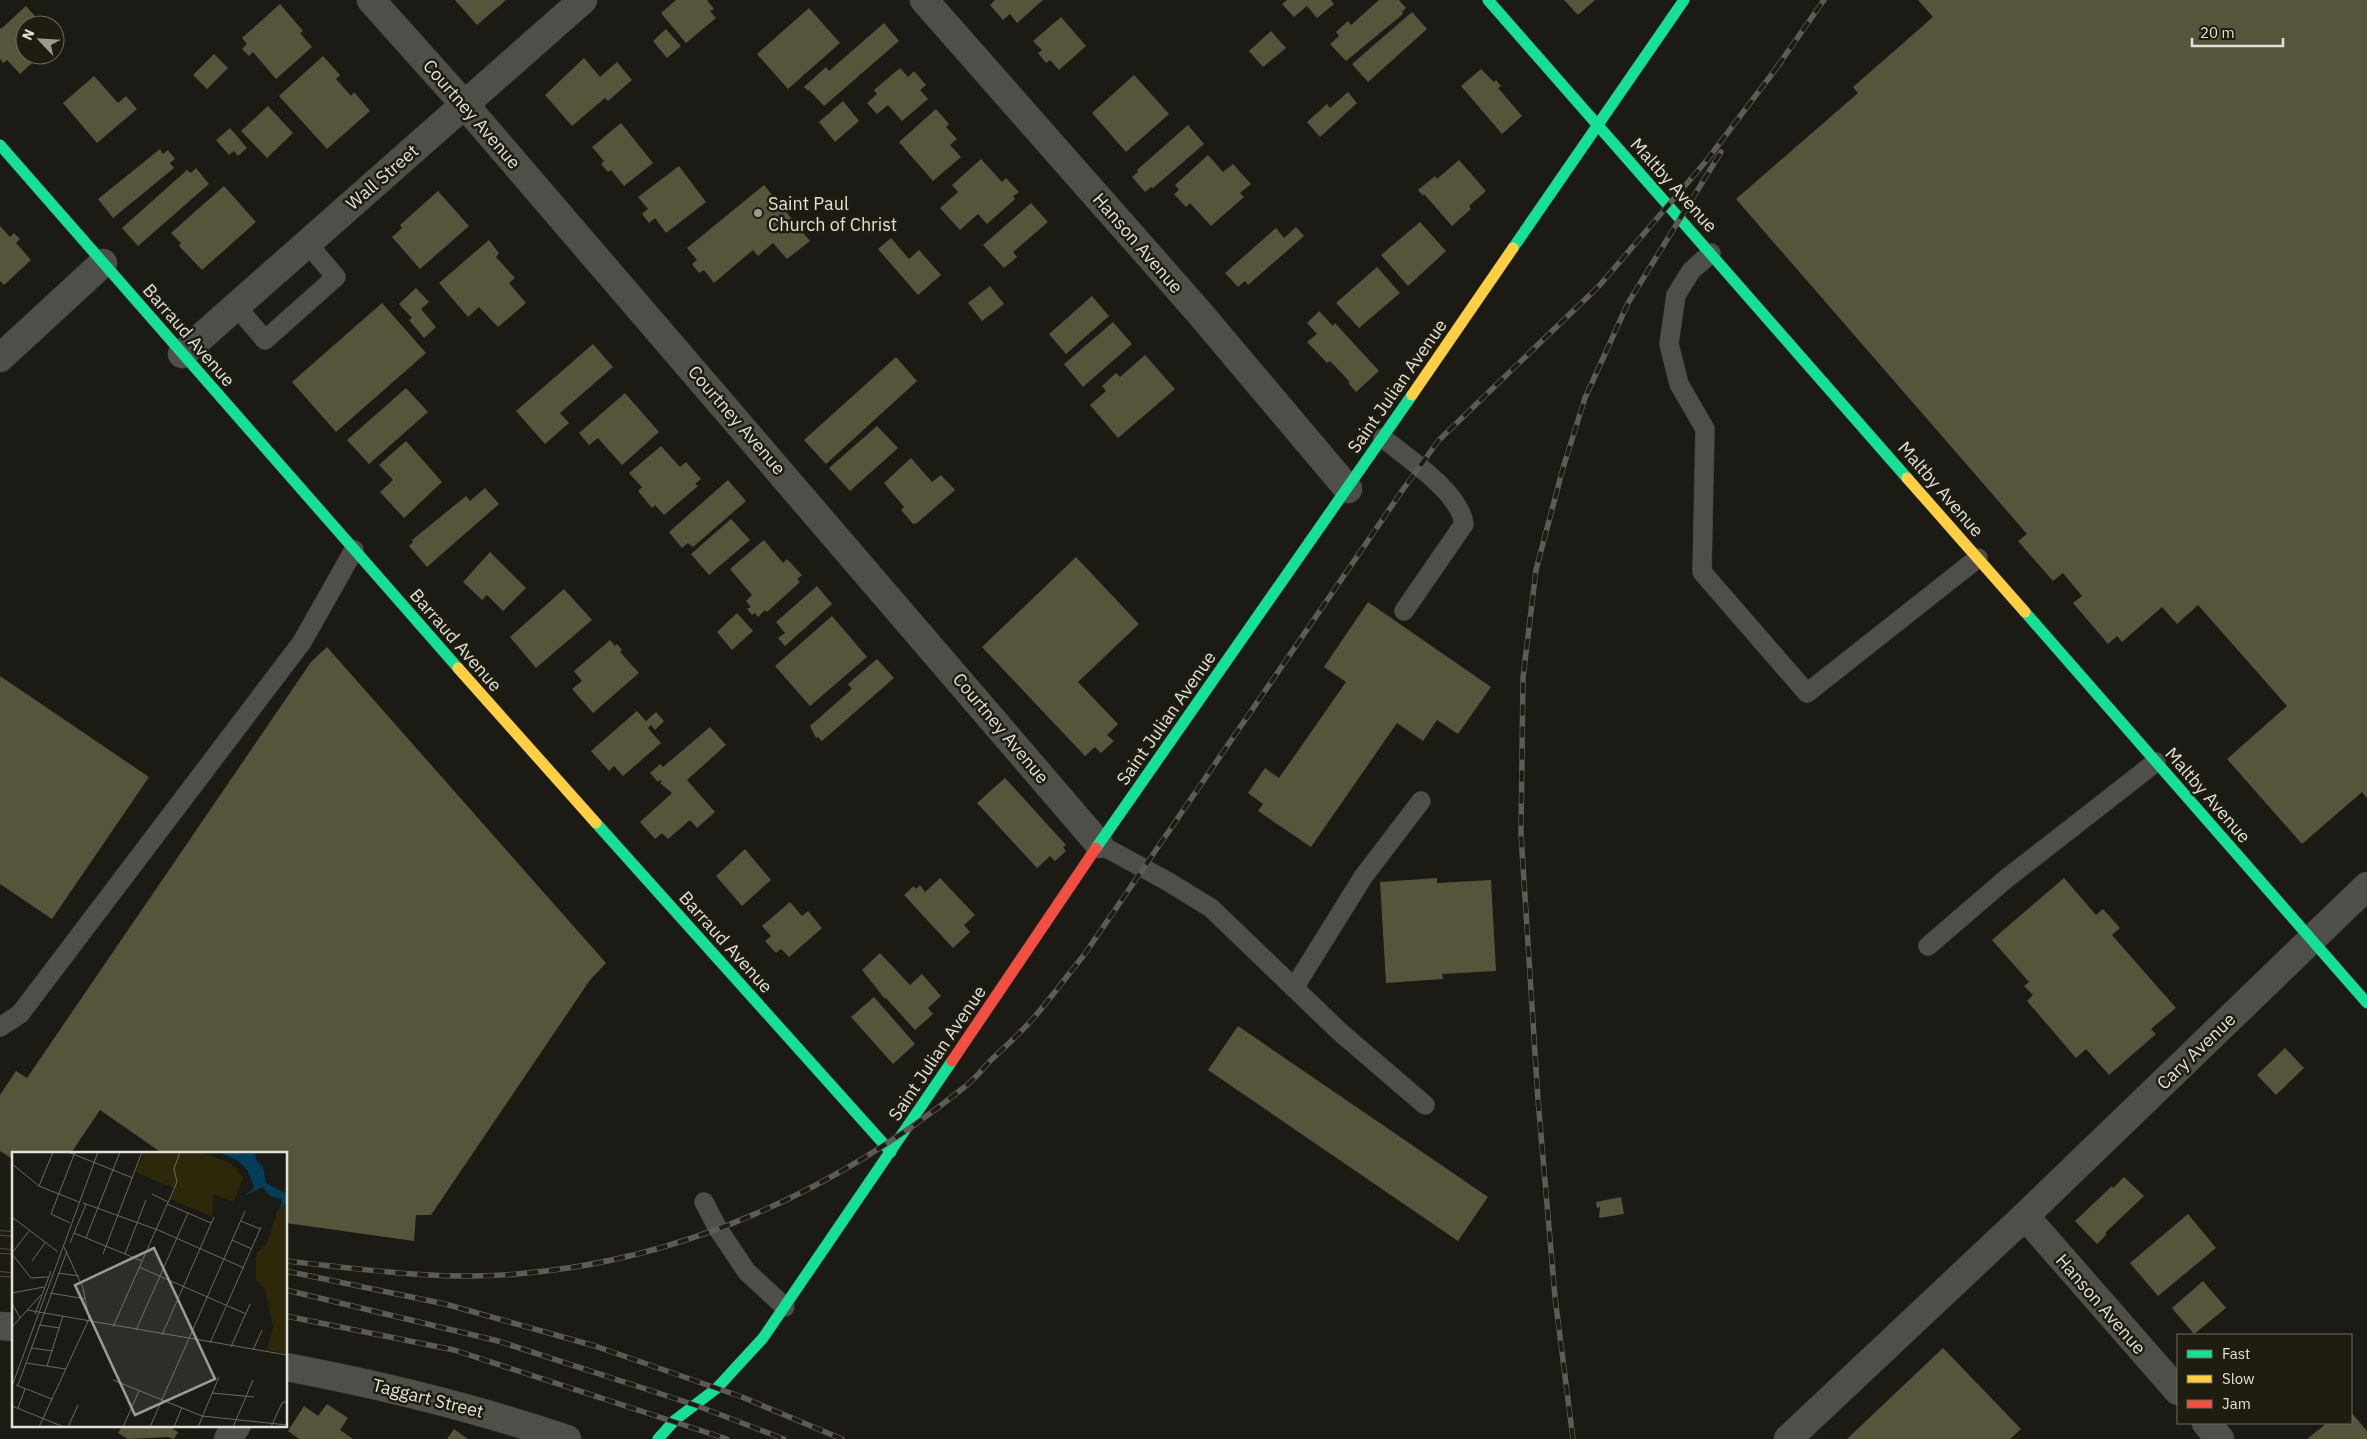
<svg xmlns="http://www.w3.org/2000/svg" width="2367" height="1439" font-family="'IBM Plex Sans',sans-serif">
	<rect width="100%" height="100%" fill="#1c1a14"/>
	<g fill="#57543c">
		<path d="M455,0H506L477,25Z"/>
		<path d="M676,0H707L714,9L710,11L716,18L686,43L661,13Z"/>
		<path d="M995,0H1043L1017,23L1010,14L1003,20L990,5Z"/>
		<path d="M1287,0H1331L1334,4L1317,18L1307,6L1294,17L1282,4Z"/>
		<path d="M1379,0H1399L1406,8L1402,12L1403,14L1346,61L1330,44L1339,36L1336,32L1348,21L1351,25Z"/>
		<path d="M1564,0H1595L1578,15Z"/>
		<path d="M1918,0H2367V798L2362,792L2302,844L2227,759L2287,706L2198,605L2177,624L2162,607L2122,642L2117,636L2108,644L2073,603L2082,596L2063,573L2053,581L2018,541L2027,534L1736,199L1858,93L1853,87L1933,17Z"/>
		<path d="M280,4L303,31L300,33L312,47L276,79L253,52L249,56L242,49L247,44L242,38Z"/>
		<path d="M26,6L43,25H25V55H41L20,74L7,60L3,63L0,59V27L1,29Z"/>
		<path d="M809,8L840,43L788,89L757,54Z"/>
		<path d="M1412,12L1427,29L1368,82L1352,64Z"/>
		<path d="M1061,17L1086,46L1059,70L1050,60L1046,63L1038,53L1042,50L1033,41Z"/>
		<path d="M884,23L899,41L824,106L809,90L808,91L804,87L826,67L829,71Z"/>
		<path d="M666,29L681,46L667,58L653,41Z"/>
		<path d="M1271,31L1286,48L1263,67L1249,51Z"/>
		<path d="M214,54L228,68L207,89L193,75Z"/>
		<path d="M323,56L340,75L336,79L351,96L354,92L370,111L327,149L279,96Z"/>
		<path d="M584,58L600,77L617,62L632,80L608,101L605,98L572,126L545,95Z"/>
		<path d="M900,68L908,77L914,71L926,85L920,90L928,99L902,121L888,105L877,114L867,103L877,94L874,90Z"/>
		<path d="M1481,69L1494,82L1496,80L1501,86L1498,88L1522,116L1502,134L1461,86Z"/>
		<path d="M1134,75L1169,114L1126,152L1092,113Z"/>
		<path d="M94,76L118,103L126,96L137,109L97,143L63,103Z"/>
		<path d="M1348,92L1357,103L1320,137L1307,122L1327,104L1330,108Z"/>
		<path d="M843,101L859,121L835,142L819,122Z"/>
		<path d="M268,106L293,133L267,158L241,131Z"/>
		<path d="M936,109L949,124L946,127L957,139L950,145L961,157L933,181L899,142Z"/>
		<path d="M621,123L653,163L624,186L611,170L608,172L601,164L604,161L592,147Z"/>
		<path d="M1188,125L1204,144L1153,188L1151,187L1145,192L1132,177L1138,172L1137,170Z"/>
		<path d="M230,128L247,148L238,156L234,151L229,155L216,140Z"/>
		<path d="M160,149L163,154L168,150L175,159L170,163L174,168L113,218L98,199Z"/>
		<path d="M1208,155L1223,172L1233,164L1251,184L1240,193L1244,197L1211,226L1190,203L1186,207L1174,194L1179,190L1175,185Z"/>
		<path d="M981,159L1002,182L1006,178L1019,192L1013,196L1015,199L987,224L978,214L960,230L940,208L958,192L952,185Z"/>
		<path d="M1459,160L1486,191L1469,206L1471,209L1452,226L1424,194L1423,196L1418,190L1435,176L1437,179Z"/>
		<path d="M679,166L706,202L666,233L655,218L649,223L642,214L648,209L638,197Z"/>
		<path d="M196,168L209,184L138,246L122,228L187,170L191,173Z"/>
		<path d="M764,185L810,241L787,259L773,243L758,256L753,250L714,283L704,270L699,273L692,264L697,260L687,248Z"/>
		<path d="M224,186L256,222L202,270L179,246L181,243L171,233Z"/>
		<path d="M438,191L469,226L420,269L392,237L402,228L400,225Z"/>
		<path d="M1031,203L1048,222L1013,252L1017,257L1004,268L983,245Z"/>
		<path d="M1420,222L1446,251L1408,286L1381,255Z"/>
		<path d="M0,226L10,237L14,233L20,239L16,243L31,260L4,285L0,281Z"/>
		<path d="M1296,227L1304,236L1248,285L1245,281L1238,287L1225,273L1276,228L1284,238Z"/>
		<path d="M891,238L909,259L919,250L941,275L918,295L878,249Z"/>
		<path d="M489,240L499,253L496,257L515,278L509,283L526,303L498,327L479,307L468,317L439,283Z"/>
		<path d="M1377,267L1400,293L1359,328L1336,303Z"/>
		<path d="M990,286L1004,304L982,321L968,303Z"/>
		<path d="M416,288L429,302L421,309L436,327L424,338L409,320L412,318L399,304Z"/>
		<path d="M1092,296L1109,316L1066,354L1049,334Z"/>
		<path d="M382,303L426,353L336,432L292,382Z"/>
		<path d="M1319,311L1333,326L1335,323L1379,371L1356,392L1348,383L1350,382L1330,361L1327,363L1307,342L1317,334L1307,323Z"/>
		<path d="M1113,322L1132,344L1083,387L1064,364Z"/>
		<path d="M593,344L613,367L560,413L569,423L545,444L516,411Z"/>
		<path d="M1145,355L1175,389L1118,438L1090,405L1106,391L1102,386L1116,373L1120,377Z"/>
		<path d="M896,357L917,381L826,464L804,440Z"/>
		<path d="M406,388L428,412L369,464L347,440Z"/>
		<path d="M625,393L659,432L622,465L598,438L589,445L579,433Z"/>
		<path d="M877,426L898,448L850,491L829,468Z"/>
		<path d="M406,441L442,482L404,518L380,492L393,480L379,465Z"/>
		<path d="M661,446L680,467L686,462L701,479L695,484L698,486L664,515L655,505L652,508L638,491L642,487L629,473Z"/>
		<path d="M911,458L932,482L941,475L955,490L917,523L913,524L901,510L904,507L884,483Z"/>
		<path d="M728,480L746,501L693,547L688,543L682,548L669,532Z"/>
		<path d="M485,488L499,504L427,567L409,546L413,542L412,540L466,496L470,501Z"/>
		<path d="M731,519L750,540L709,575L691,554Z"/>
		<path d="M764,540L783,563L787,559L802,575L797,579L800,582L767,612L765,610L758,617L755,613L752,615L747,609L751,607L746,601L752,595L730,569Z"/>
		<path d="M490,552L526,588L503,611L487,595L482,600L463,582Z"/>
		<path d="M1076,557L1139,624L1078,682L1118,724L1107,735L1114,741L1101,753L1095,747L1085,756L982,647Z"/>
		<path d="M817,586L832,604L785,646L778,638L785,633L776,622Z"/>
		<path d="M564,589L592,620L536,668L510,637Z"/>
		<path d="M1368,602L1491,687L1458,734L1437,720L1423,741L1397,723L1311,847L1258,811L1263,804L1248,793L1265,768L1279,778L1346,682L1324,667Z"/>
		<path d="M737,613L753,631L732,650L717,632Z"/>
		<path d="M832,616L867,657L810,706L775,666Z"/>
		<path d="M610,640L615,646L617,644L622,650L620,652L639,673L593,713L572,689L582,681L574,671Z"/>
		<path d="M327,647L606,963L590,980L431,1215H416L414,1241L286,1223V1153H162L100,1110L71,1153H14V1160L0,1151V1095L16,1071L27,1078L311,662Z"/>
		<path d="M877,659L894,678L822,741L818,737L816,738L810,726L852,689L848,684Z"/>
		<path d="M0,676L149,777L52,919L0,884Z"/>
		<path d="M637,711L646,721L656,712L664,721L655,730L651,725L648,728L661,743L623,776L614,766L609,771L591,751Z"/>
		<path d="M710,727L726,745L687,780L715,812L697,828L690,820L668,839L662,833L655,839L640,822L672,793L660,783L662,781L660,780L658,782L650,773L660,764L663,767Z"/>
		<path d="M1005,778L1066,845L1063,847L1066,851L1055,861L1050,856L1037,868L977,803Z"/>
		<path d="M745,849L771,880L742,906L716,876Z"/>
		<path d="M940,878L975,915L964,925L970,932L953,948L904,895L914,886L916,889L920,885L925,892Z"/>
		<path d="M1437,878V883L1491,880L1496,971L1442,974L1443,979L1386,983L1380,882Z"/>
		<path d="M2064,878L2096,915L2103,909L2120,928L2112,935L2176,1008L2151,1029L2156,1034L2109,1075L2086,1049L2076,1058L2027,1001L2033,995L2024,986L2029,982L1992,940Z"/>
		<path d="M790,902L802,916L808,911L822,928L789,957L781,949L776,953L765,941L771,936L762,926Z"/>
		<path d="M880,953L910,985L922,974L941,996L928,1008L933,1014L915,1030L886,998L885,999L862,970Z"/>
		<path d="M874,997L915,1044L893,1064L851,1017Z"/>
		<path d="M1238,1026L1488,1197L1458,1241L1208,1070Z"/>
		<path d="M2285,1048L2304,1068L2276,1095L2257,1075Z"/>
		<path d="M2124,1177L2144,1196L2105,1233L2107,1234L2097,1244L2075,1221L2112,1186L2113,1188Z"/>
		<path d="M1621,1197L1624,1214L1599,1218L1600,1207L1597,1208L1596,1202Z"/>
		<path d="M2188,1214L2216,1248L2158,1296L2130,1263Z"/>
		<path d="M2203,1281L2226,1308L2194,1334L2172,1308Z"/>
		<path d="M1943,1348L2021,1429L2010,1439H1847Z"/>
		<path d="M327,1404L348,1418L340,1430L353,1439H299L288,1431L304,1406L318,1416Z"/>
		<path d="M2351,1412L2367,1431V1439H2307L2327,1423H2351Z"/>
		<path d="M123,1425H175L173,1429L178,1432L174,1439L168,1437L128,1439L118,1433Z"/>
		<path d="M454,1429L468,1439H447Z"/>
	</g>
	<g fill="none" stroke-linecap="round" stroke-linejoin="round">
		<defs>
			<g id="lane">
				<path d="M1711,253L1691,271L1676,295L1669,344L1679,384L1705,429L1702,572L1807,693L1978,558"/>
				<path d="M236,306L265,340L336,277L307,243"/>
				<path d="M1383,438C1407,458 1460,492 1464,524L1404,611"/>
				<path d="M1099,844L1167,881L1211,908L1340,1032L1425,1105"/>
				<path d="M1928,946L2006,879L2156,762"/>
				<path d="M1294,988L1363,877L1421,801"/>
				<path d="M0,1027L20,1014L302,642L354,550"/>
				<path d="M704,1202L718,1229L747,1272L785,1307"/>
			</g>
			<g id="street">
				<path d="M371,0L464,104L1099,844"/>
				<path d="M924,0L1197,310L1348,489"/>
				<path d="M182,354L583,0"/>
				<path d="M0,358L103,263"/>
				<path d="M2025,1216L2178,1391"/>
				<path d="M0,1326L14,1327"/>
				<path d="M286,1367C382,1385 475,1408 567,1439"/>
				<path d="M2206,1423L2220,1439"/>
				<path d="M228,1439L237,1425"/>
				<path d="M1788,1439L2025,1216L2367,886"/>
			</g>
			<g id="fast">
				<path d="M1488,0L1907,478"/>
				<path d="M0,145L458,668"/>
				<path d="M1513,248L1684,0"/>
				<path d="M2025,612L2367,1003"/>
				<path d="M596,823L891,1152"/>
				<path d="M1096,848L1412,395"/>
				<path d="M658,1439L675,1420L717,1388L763,1338L952,1061"/>
			</g>
			<g id="slow">
				<path d="M1412,395L1513,248"/>
				<path d="M1907,478L2025,612"/>
				<path d="M458,668L596,823"/>
			</g>
			<path id="jam" d="M952,1061L1096,848"/>
		</defs>
		<use href="#lane" stroke="#363530" stroke-width="20"/>
		<use href="#street" stroke="#363530" stroke-width="29"/>
		<use href="#fast" stroke="#363530" stroke-width="12"/>
		<use href="#slow" stroke="#363530" stroke-width="12"/>
		<use href="#jam" stroke="#363530" stroke-width="12"/>
		<use href="#lane" stroke="#4f4f4a" stroke-width="19"/>
		<use href="#street" stroke="#4f4f4a" stroke-width="28"/>
		<use href="#fast" stroke="#16e098" stroke-width="11"/>
		<use href="#slow" stroke="#ffcf43" stroke-width="11"/>
		<use href="#jam" stroke="#f24e42" stroke-width="11"/>
		<defs>
			<g id="rail">
				<path d="M1777,67L1824,0"/>
				<path d="M0,1233L14,1234"/>
				<path d="M0,1251L14,1252"/>
				<path d="M286,1261C362,1269 440,1281 517,1274C680,1261 835,1191 962,1089C973,1081 982,1070 991,1060C1004,1048 1018,1035 1030,1022C1049,1001 1066,977 1084,955L1404,488L1439,440L1599,286L1707,160L1781,62"/>
				<path d="M286,1271L445,1304L595,1346L742,1397L842,1439"/>
				<path d="M0,1274L14,1275"/>
				<path d="M286,1290L498,1341L695,1405L784,1439"/>
				<path d="M286,1316L454,1350L727,1439"/>
				<path d="M1573,1439L1555,1297L1538,1100L1521,834L1523,678L1536,570L1563,468L1585,398L1628,303L1721,152"/>
			</g>
		</defs>
		<use href="#rail" stroke="#5d5b56" stroke-width="5.5"/>
		<use href="#rail" stroke="#1f1d10" stroke-width="4" stroke-dasharray="11" stroke-linecap="butt"/>
	</g>
	<circle fill="#9c9b93" stroke="#1f1d10" stroke-width="2" cx="758" cy="213" r="5"/>
	<g text-anchor="middle" dominant-baseline="central" stroke-width="5" stroke-linejoin="round" paint-order="stroke">
		<g font-size="18" fill="#e1e1d7" stroke="#1f1d10">
			<text transform="translate(472 114) rotate(49)">Courtney Avenue</text>
			<text transform="translate(382 177) rotate(-41)">Wall Street</text>
			<text transform="translate(1674 185) rotate(48)">Maltby Avenue</text>
			<text transform="translate(1138 243) rotate(49)">Hanson Avenue</text>
			<text transform="translate(189 335) rotate(49)">Barraud Avenue</text>
			<text transform="translate(1397 386) rotate(-55)">Saint Julian Avenue</text>
			<text transform="translate(737 420) rotate(49)">Courtney Avenue</text>
			<text transform="translate(1941 489) rotate(49)">Maltby Avenue</text>
			<text transform="translate(456 640) rotate(49)">Barraud Avenue</text>
			<text transform="translate(1166 718) rotate(-55)">Saint Julian Avenue</text>
			<text transform="translate(1001 728) rotate(50)">Courtney Avenue</text>
			<text transform="translate(2208 795) rotate(49)">Maltby Avenue</text>
			<text transform="translate(726 942) rotate(48)">Barraud Avenue</text>
			<text transform="translate(2196 1051) rotate(-44)">Cary Avenue</text>
			<text transform="translate(937 1053) rotate(-56)">Saint Julian Avenue</text>
			<text transform="translate(2101 1304) rotate(49)">Hanson Avenue</text>
			<text transform="translate(428 1398) rotate(14)">Taggart Street</text>
		</g>
		<g font-size="18" fill="#e1e1d7" stroke="#1f1d10" text-anchor="start">
			<text x="768" y="203">Saint Paul<tspan x="768" dy="21">Church of Christ</tspan></text>
		</g>
	</g>
	<g transform="translate(12 1152)">
		<rect width="275" height="275" fill="#1c1a14"/>
		<path d="M132,0H188L219,11L231,26L222,50L202,42L200,65L158,47L163,37L124,20ZM275,52V202L255,198L261,175L253,137L244,128V102L255,91L265,59Z" fill="#2c2809"/>
		<path d="M207,0H243L244,8L251,15L254,31L275,42V51L269,56L266,68L270,47L258,44L251,35L232,44L242,36L236,19L225,8Z" fill="#043d57"/>
		<path fill="none" stroke="#6b6a62" stroke-width="1" d="M56,0L121,26M0,12L27,34L67,50M27,34L41,0M140,42L156,50M71,51L146,78L232,116M155,52L199,71M0,65L46,100M229,69L248,77M58,71L39,62L63,0M62,81L130,109M74,86L108,0M220,88L240,97M58,91L74,52M0,101L17,79M0,102L19,126L36,125M91,102L130,0M113,102L134,48M20,109L33,91M127,115L234,162M46,121L67,124M0,141L32,135M38,141L74,147M0,151L8,166M15,158L275,203M23,162L39,119M27,173L48,176M0,175L29,143M101,175L165,30L162,17L168,0M124,178L176,61M150,183L202,65M198,191L249,75M219,195L238,152M19,196L41,199M241,198L250,178M14,211L54,217M35,214L51,164M101,228L190,264L275,273M4,233L40,247M6,233L55,99M0,234L86,0M200,241L242,245M0,254L52,275M6,256L13,237M27,275L77,167L71,136L52,95M56,275L66,253M111,275L127,239M138,275L233,59M162,275L170,255M186,275L207,225M221,275L241,228M259,275L270,251L275,249"/>
		<path fill="#9c9b93" fill-opacity="0.15" stroke="#9c9b93" stroke-width="2.5" d="M142,96L203,227L123,263L63,133Z"/>
		<rect width="275" height="275" fill="none" stroke="#e1e1d7" stroke-width="2.5"/>
	</g>
	<rect x="2177" y="1334" width="175" height="90" fill="#1f1d10" stroke="#6d6b60"/>
	<rect x="2187" y="1350" width="25" height="8" fill="#16e098" stroke="#6d6b60"/>
	<text x="2222" y="1359" font-size="15" fill="#e1e1d7">Fast</text>
	<rect x="2187" y="1375" width="25" height="8" fill="#ffcf43" stroke="#6d6b60"/>
	<text x="2222" y="1384" font-size="15" fill="#e1e1d7">Slow</text>
	<rect x="2187" y="1400" width="25" height="8" fill="#f24e42" stroke="#6d6b60"/>
	<text x="2222" y="1409" font-size="15" fill="#e1e1d7">Jam</text>
	<g transform="translate(40 40) rotate(295)"><circle r="24" fill="#1f1d10" stroke="#6d6b60"/>
	<path d="M0-4L9 19L0 12L-9 19Z" fill="#9c9b93"/>
	<text y="-8" font-size="14" font-weight="bold" text-anchor="middle" fill="#e1e1d7">N</text>
	</g>
	<path d="M2192 38v8h91v-8" fill="none" stroke="#e1e1d7" stroke-width="2.5"/>
	<text x="2200" y="38" font-size="15" fill="#e1e1d7" stroke="#1f1d10" stroke-width="4" paint-order="stroke">20 m</text>
</svg>
